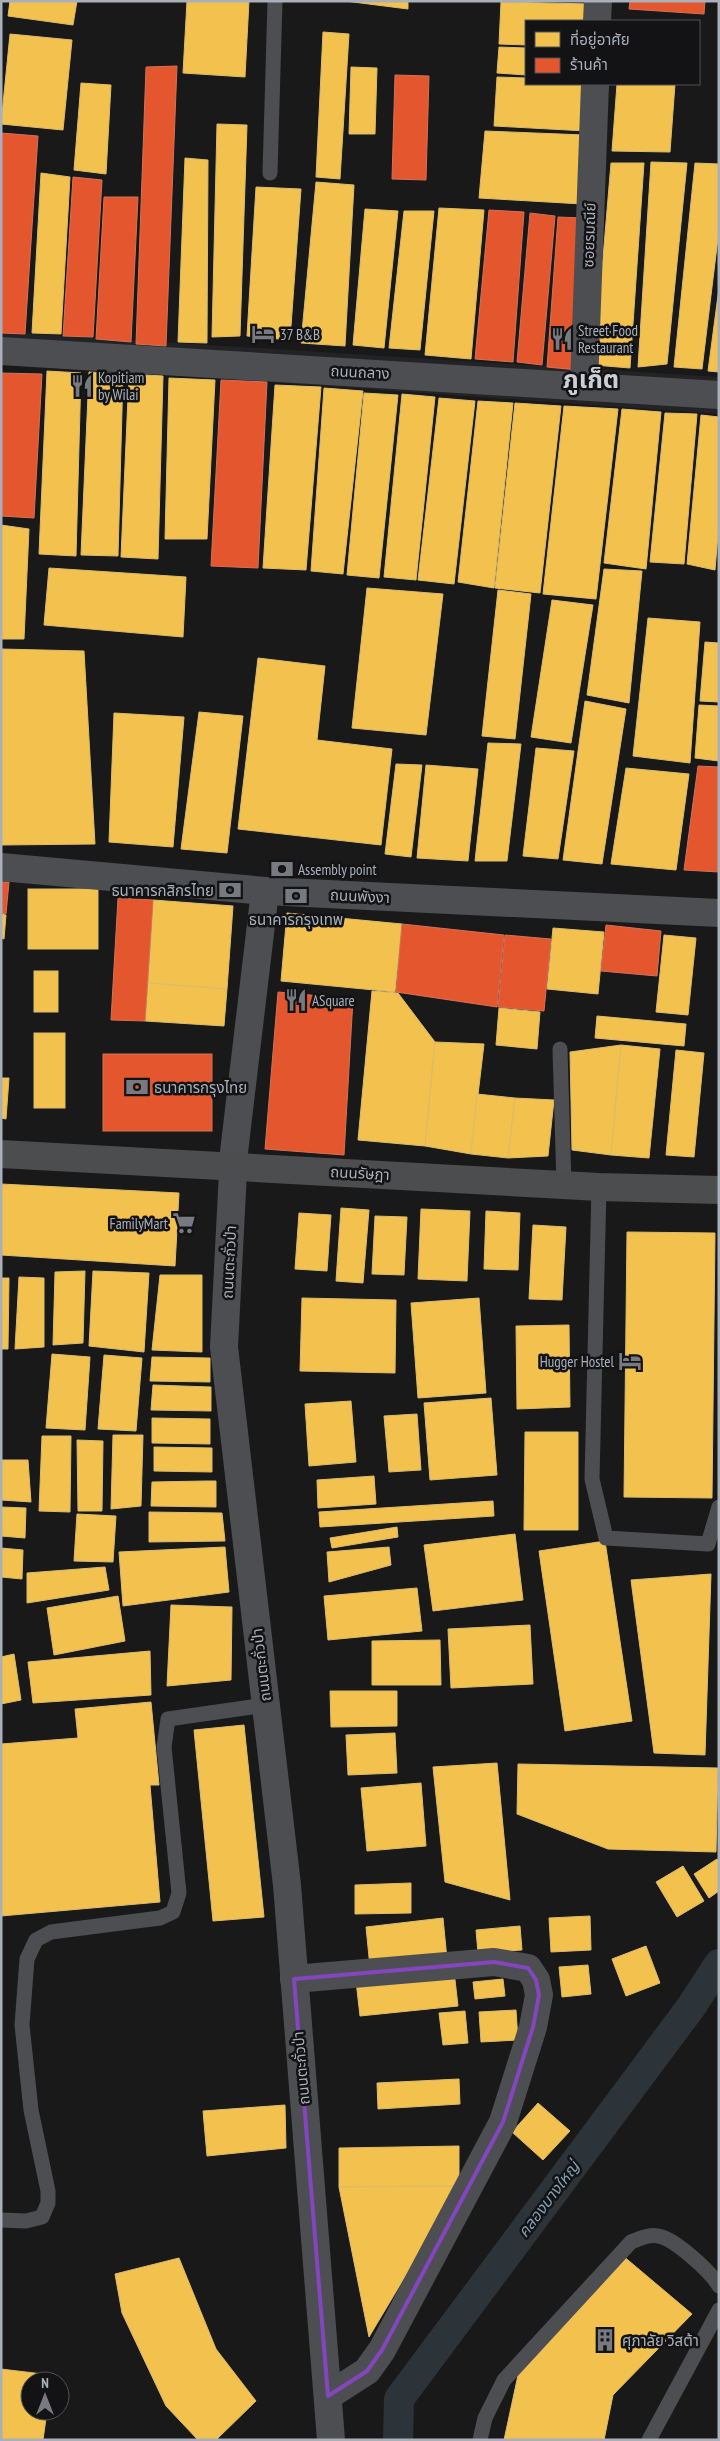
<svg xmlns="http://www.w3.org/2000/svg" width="720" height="2441" font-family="'PT Sans Narrow','Noto Sans Thai',sans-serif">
	<rect width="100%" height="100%" fill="#191919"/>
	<path fill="#232325" d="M1,332L719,377V414L1,363Z"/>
	<g fill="#f2c14e" stroke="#dcbc6e">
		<path d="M10,1H77L73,25L8,16Z"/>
		<path d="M187,1H249L245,77L183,73Z"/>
		<path d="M345,1H408V9Z"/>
		<path d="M501,2L590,4L589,21H526V45L499,44Z"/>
		<path d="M323,32L349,34L340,179L316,177Z"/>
		<path d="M10,34L72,40L63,130L1,124Z"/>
		<path d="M499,47L526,48V75L497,73Z"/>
		<path d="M351,67L377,68L375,134H349Z"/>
		<path d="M497,77L526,78V84H588L586,131L494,126Z"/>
		<path d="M81,83L111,85L106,174L74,170Z"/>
		<path d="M617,84H675L670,152L612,151Z"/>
		<path d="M217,124L247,125L240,336L212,337Z"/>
		<path d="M485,131L585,135L582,204L479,198Z"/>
		<path d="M185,158L208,160L207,343L178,342Z"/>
		<path d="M651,162L687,163L667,364L638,367Z"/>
		<path d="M611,163H644L630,368L594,365Z"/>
		<path d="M695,163L719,164V230L702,369L674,367Z"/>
		<path d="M41,173L70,177L61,334L32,333Z"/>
		<path d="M316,182L354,185L345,346L301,343Z"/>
		<path d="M256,187L301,189L290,340L247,336Z"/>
		<path d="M439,208L484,210L471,359L425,355Z"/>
		<path d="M365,209L398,211L384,348L353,345Z"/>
		<path d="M404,211H434L420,350L389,348Z"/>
		<path d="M719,288V372L708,371Z"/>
		<path d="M47,371L81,373L76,556L39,554Z"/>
		<path d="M89,372L123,374L118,556L81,555Z"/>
		<path d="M129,374L163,376L158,559L121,557Z"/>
		<path d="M169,378L215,380L207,539H165Z"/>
		<path d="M275,385L321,387L306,570L263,568Z"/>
		<path d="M324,388L363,391L343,574L311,571Z"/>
		<path d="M364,393L398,395L379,578L347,575Z"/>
		<path d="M402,394L435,397L416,580L384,577Z"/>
		<path d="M439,398L475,401L454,584L418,580Z"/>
		<path d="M478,401L513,403L494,588L458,582Z"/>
		<path d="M515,403L561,406L540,593L495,588Z"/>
		<path d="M564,406L618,409L596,599L543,594Z"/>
		<path d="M622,409L661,412L646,569L604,563Z"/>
		<path d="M665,413L697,414L684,564L650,562Z"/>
		<path d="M701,415L719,417V523L715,570L687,564Z"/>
		<path d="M1,525L29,529L24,639H1Z"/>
		<path d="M49,568L186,577L183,637L44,625Z"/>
		<path d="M604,569L642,571L629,703L587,695Z"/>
		<path d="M367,588L443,594L426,735L352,728Z"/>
		<path d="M498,590L531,594L515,739L482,736Z"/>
		<path d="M552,600L593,605L571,743L531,737Z"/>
		<path d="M648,618L700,622L690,763L633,756Z"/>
		<path d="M705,642L719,643V702L700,701Z"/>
		<path d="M1,649L84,651L95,844L1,845Z"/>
		<path d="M258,658L325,666L317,740L392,749L381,845L238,829Z"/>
		<path d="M585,701L626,709L602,864L563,860Z"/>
		<path d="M699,705L719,706V761L695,758Z"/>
		<path d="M199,712L243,716L227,853L181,849Z"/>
		<path d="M114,713L184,717L173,847L109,842Z"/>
		<path d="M488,743L521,744L507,861H475Z"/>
		<path d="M536,748L574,751L558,859L523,856Z"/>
		<path d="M396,764L422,765L411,857L385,854Z"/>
		<path d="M426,765L478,769L468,861L417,858Z"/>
		<path d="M626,768L689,774L676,870L611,864Z"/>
		<rect x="28" y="889" width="70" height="60"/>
		<path d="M153,900L233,906L227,989L148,983Z"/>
		<path d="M287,913L402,924L395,992L281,981Z"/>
		<path d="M1,914L6,915L4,939L1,938Z"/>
		<path d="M553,928L604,932L598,994L547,989Z"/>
		<path d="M664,935L696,938L688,1015L656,1012Z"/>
		<rect x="34" y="971" width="24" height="41"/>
		<path d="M148,983L227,989L224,1026L145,1021Z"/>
		<path d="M372,991L398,993L435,1042L425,1146L358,1140Z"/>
		<path d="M499,1008L540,1012L537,1049L496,1045Z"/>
		<path d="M597,1016L686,1024L684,1046L595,1038Z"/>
		<rect x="34" y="1033" width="31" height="75"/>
		<path d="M435,1042L484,1044L471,1154L425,1146Z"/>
		<path d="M621,1045L611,1155L572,1150L570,1052Z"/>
		<path d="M621,1045L660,1049L649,1158L611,1155Z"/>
		<path d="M676,1050L704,1053L694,1157L666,1155Z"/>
		<path d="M1,1078H9L6,1119L1,1118Z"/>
		<path d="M477,1094L515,1098L508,1158L471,1154Z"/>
		<path d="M515,1098L554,1100L548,1156L508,1158Z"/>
		<path d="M1,1184L179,1193L175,1266L1,1255Z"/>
		<path d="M341,1208L369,1210L363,1283L336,1281Z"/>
		<path d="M421,1209L470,1211L467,1281L418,1279Z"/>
		<path d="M486,1211L520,1213L518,1270L484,1269Z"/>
		<path d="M299,1213L331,1215L327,1271L295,1269Z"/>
		<path d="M375,1216L407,1217L404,1275L372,1274Z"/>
		<path d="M533,1225L566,1227L562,1300L529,1299Z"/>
		<path d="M627,1232L715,1233L712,1498L624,1497Z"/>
		<path d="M85,1271L83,1343L53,1345L55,1272Z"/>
		<path d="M93,1271L149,1273L144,1352L89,1346Z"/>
		<path d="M160,1275H202V1352L152,1350Z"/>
		<path d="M19,1277L44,1278V1347L15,1349Z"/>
		<path d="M1,1278H9L8,1349H1Z"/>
		<path d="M302,1298L396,1300L395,1373L300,1371Z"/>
		<path d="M479,1298L486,1393L418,1398L411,1303Z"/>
		<path d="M569,1325L570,1407L517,1409L516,1326Z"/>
		<path d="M52,1354L90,1357L85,1430L46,1428Z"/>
		<path d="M104,1355L142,1358L136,1431L98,1429Z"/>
		<path d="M152,1357L210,1358V1382L150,1381Z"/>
		<path d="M153,1385L211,1387V1411L151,1410Z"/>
		<path d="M491,1398L497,1475L430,1480L424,1403Z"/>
		<path d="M351,1401L356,1462L309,1466L305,1404Z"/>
		<path d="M417,1414L421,1470L389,1472L384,1416Z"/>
		<path d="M152,1418L210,1419V1444L152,1443Z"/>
		<path d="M525,1432H578V1530H524Z"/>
		<path d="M113,1435H143L141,1506L111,1509Z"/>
		<path d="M42,1436H71L70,1512L39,1511Z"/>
		<path d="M77,1440L103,1441L102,1511H78Z"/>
		<path d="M154,1447L212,1448V1472L154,1471Z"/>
		<path d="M1,1460H28L31,1502L1,1500Z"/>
		<path d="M374,1476L376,1504L318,1508L317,1480Z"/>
		<path d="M205,1481H216V1507L151,1506L152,1482Z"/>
		<path d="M493,1501L494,1516L320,1527L319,1512Z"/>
		<path d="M1,1507L26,1508L25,1538L1,1536Z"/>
		<path d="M149,1512L222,1513L225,1541L149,1542Z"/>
		<path d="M77,1514L116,1516L113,1562L74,1561Z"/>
		<path d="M397,1527L398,1537L332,1548L330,1538Z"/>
		<path d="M515,1534L523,1600L433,1611L424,1545Z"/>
		<path d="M605,1541L632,1721L565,1731L539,1551Z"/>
		<path d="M225,1547L229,1592L123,1606L119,1552Z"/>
		<path d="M389,1547L391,1565L329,1582L327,1552Z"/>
		<path d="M1,1548L23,1550L22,1579L1,1577Z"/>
		<path d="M105,1567L109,1590L27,1603V1573Z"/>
		<path d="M711,1574L705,1755L654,1753L631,1580Z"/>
		<path d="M417,1588L422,1631L328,1640L324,1596Z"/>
		<path d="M118,1596L125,1641L54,1655L47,1608Z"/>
		<path d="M171,1605L232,1607L231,1680L167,1686Z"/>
		<path d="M530,1625L533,1684L451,1688L448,1629Z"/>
		<path d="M440,1640L441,1685H372V1641Z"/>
		<path d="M150,1651L151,1695L33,1703L28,1662Z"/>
		<path d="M14,1654L21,1700L1,1704V1657Z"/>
		<path d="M330,1691H397V1726L331,1727Z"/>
		<path d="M151,1702L159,1785H150L160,1902L1,1916V1744L78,1738L75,1709Z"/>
		<path d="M244,1725L264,1917L213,1921L194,1730Z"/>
		<path d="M395,1733L397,1773L348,1775L346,1735Z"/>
		<path d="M497,1763L510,1900L445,1882L433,1767Z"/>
		<path d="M518,1764L718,1768L716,1852L608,1849L517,1814Z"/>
		<path d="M421,1783L426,1846L367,1851L361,1788Z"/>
		<path d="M717,1859L719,1862V1891L709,1898L694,1874Z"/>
		<path d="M683,1866L704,1901L677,1917L656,1882Z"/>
		<path d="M411,1883V1913L355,1914V1885Z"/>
		<path d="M590,1916L591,1950L551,1952L549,1918Z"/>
		<path d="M443,1918L447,1959L370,1967L366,1927Z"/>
		<path d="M520,1926L522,1950L478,1953L476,1930Z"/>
		<path d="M646,1946L660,1983L626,1996L612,1959Z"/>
		<path d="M588,1965L591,1994L562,1997L559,1967Z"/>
		<path d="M454,1971L458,2006L360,2016L356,1981Z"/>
		<path d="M503,1979L505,1996L475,1999L473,1982Z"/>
		<path d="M516,2010L518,2040L481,2042L479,2012Z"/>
		<path d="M465,2011L468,2043L443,2045L439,2013Z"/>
		<path d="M459,2079L460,2104L378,2109L377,2083Z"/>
		<path d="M538,2103L570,2131L543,2160L512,2132Z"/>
		<path d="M285,2105L286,2148L207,2156L203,2111Z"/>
		<path d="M459,2146V2186L339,2187V2148Z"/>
		<path d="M459,2186L369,2337L339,2187Z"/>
		<path d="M622,2255L692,2314L613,2395L604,2440H504L520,2366Z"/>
		<path d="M179,2258L216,2349L256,2401L216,2440H198L166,2406L122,2313L115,2274Z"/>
		<path d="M1,2369L51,2375L50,2381H30V2411H47L43,2440H1Z"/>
	</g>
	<g fill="#e4572e" stroke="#d37258">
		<path d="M630,1H705L704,14L629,9Z"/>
		<path d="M177,66L166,346L136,344L146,67Z"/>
		<path d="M395,75L429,76L426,180L392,179Z"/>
		<path d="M1,133L38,136L25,334L1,333Z"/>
		<path d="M73,177L102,180L93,337L63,336Z"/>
		<path d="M104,197H138L131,342L96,339Z"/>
		<path d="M489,210L524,212L513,362L475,359Z"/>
		<path d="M530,213L555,216L542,365L517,362Z"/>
		<path d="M558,217L583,218L577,370L547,367Z"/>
		<path d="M1,373L42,374L34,518L1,516Z"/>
		<path d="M221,380L267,382L258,568L211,566Z"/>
		<path d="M698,766L719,767V872L684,870Z"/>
		<path d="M1,882H9L6,914L1,913Z"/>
		<path d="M118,898L153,900L145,1021L111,1020Z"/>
		<path d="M402,924L504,935L497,1007L396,992Z"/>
		<path d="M606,925L661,931L657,976L601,971Z"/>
		<path d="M505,935L551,939L544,1011L498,1007Z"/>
		<path d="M278,992L353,999L344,1155L265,1149Z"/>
		<rect x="103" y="1054" width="109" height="77"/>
	</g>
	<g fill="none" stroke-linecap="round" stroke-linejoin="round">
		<path stroke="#2c343a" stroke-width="30" d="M398,2440L399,2399L691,2007L719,1964"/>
		<g stroke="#4d4e51" stroke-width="15">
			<path d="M270,173L275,1"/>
			<path d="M560,1049L564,1185"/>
			<path d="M599,1187L592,1479L606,1538L708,1544L719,1507"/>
			<path d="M1,2220L26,2221L42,2217L48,2203V2191L31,2110L22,2025L27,1959L36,1940L51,1932L160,1918L173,1912L179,1893L164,1747L168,1719L266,1705"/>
			<path d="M480,2440L485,2418L504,2380L631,2242C639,2239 649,2234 658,2236C674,2238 711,2272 719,2286"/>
			<path d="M649,2440L719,2310"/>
		</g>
		<g stroke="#4d4e51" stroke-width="28">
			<path d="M597,21L598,1"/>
			<path d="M1,351L719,395"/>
			<path d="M584,385L595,84"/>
			<path d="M1,867L265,891L719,913"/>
			<path d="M265,891L234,1152L224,1347L287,1885L331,2440"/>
			<path d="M294,1979L494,1962L528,1968L536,1980L539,1995L533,2027L503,2122L382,2350L367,2371L328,2396"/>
		</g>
		<path stroke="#4c4d4f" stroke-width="28" d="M1,1154L599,1187L719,1190"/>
	</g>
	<path fill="none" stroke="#8446be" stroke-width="4" stroke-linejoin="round" d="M494,1962L528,1968L536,1980L539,1995L533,2027L503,2122L382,2350L367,2371L328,2396L294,1979Z"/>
	<defs>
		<symbol id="hotel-bare" viewBox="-9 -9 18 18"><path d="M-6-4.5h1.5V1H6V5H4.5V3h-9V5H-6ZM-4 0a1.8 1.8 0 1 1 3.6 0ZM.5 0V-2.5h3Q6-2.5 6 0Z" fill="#777b81" stroke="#131315" stroke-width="2.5" paint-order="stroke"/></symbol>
		<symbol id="restaurant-bare" viewBox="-9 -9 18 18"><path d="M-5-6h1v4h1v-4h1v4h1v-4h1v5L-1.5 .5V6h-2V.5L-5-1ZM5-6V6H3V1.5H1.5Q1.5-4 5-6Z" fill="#777b81" stroke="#131315" stroke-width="2.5" paint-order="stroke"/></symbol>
		<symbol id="bank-bare" viewBox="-9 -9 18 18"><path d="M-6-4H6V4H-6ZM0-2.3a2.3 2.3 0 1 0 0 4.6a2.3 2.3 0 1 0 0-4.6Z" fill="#777b81" stroke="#131315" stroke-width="2.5" paint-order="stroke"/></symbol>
		<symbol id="supermarket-bare" viewBox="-9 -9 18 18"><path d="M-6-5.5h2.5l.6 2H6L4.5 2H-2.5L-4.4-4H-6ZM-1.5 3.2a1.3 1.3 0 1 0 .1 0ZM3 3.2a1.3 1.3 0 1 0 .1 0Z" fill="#777b81" stroke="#131315" stroke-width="2.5" paint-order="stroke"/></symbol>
		<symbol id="building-bare" viewBox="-9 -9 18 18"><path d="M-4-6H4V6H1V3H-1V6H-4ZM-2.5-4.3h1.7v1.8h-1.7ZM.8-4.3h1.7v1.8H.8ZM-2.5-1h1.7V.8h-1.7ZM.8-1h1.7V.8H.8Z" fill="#777b81" stroke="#131315" stroke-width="2.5" paint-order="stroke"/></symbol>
	</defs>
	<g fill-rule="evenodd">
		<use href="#hotel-bare" x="247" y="318" width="32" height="32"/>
		<use href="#restaurant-bare" x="546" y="323" width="32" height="32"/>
		<use href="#restaurant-bare" x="66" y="370" width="32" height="32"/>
		<use href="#bank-bare" x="266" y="853" width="32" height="32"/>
		<use href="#bank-bare" x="214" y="874" width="32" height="32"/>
		<use href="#bank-bare" x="280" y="880" width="32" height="32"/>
		<use href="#restaurant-bare" x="280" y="984" width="32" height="32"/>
		<use href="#bank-bare" x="121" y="1071" width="32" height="32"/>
		<use href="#supermarket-bare" x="168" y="1207" width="32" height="32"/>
		<use href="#hotel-bare" x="614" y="1345" width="32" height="32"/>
		<use href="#building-bare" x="589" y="2324" width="32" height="32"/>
	</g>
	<g text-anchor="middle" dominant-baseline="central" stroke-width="5" stroke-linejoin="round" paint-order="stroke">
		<g font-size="15" fill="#aab0b9" stroke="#131315">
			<text transform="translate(589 235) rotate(-88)">ซอยรมณีย์</text>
			<text transform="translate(360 372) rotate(3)">ถนนถลาง</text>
			<text transform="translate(360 896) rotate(3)">ถนนพังงา</text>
			<text transform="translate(360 1173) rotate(3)">ถนนรัษฎา</text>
			<text transform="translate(229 1262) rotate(-87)">ถนนตะกั่วป่า</text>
			<text transform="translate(261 1665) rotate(-97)">ถนนตะกั่วป่า</text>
			<text transform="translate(301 2068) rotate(-95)">ถนนตะกั่วป่า</text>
		</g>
		<g font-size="15" fill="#aab0b9" stroke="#131315" text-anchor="start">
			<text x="578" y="330">Street Food<tspan x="578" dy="17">Restaurant</tspan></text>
			<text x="280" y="334">37 B&amp;B</text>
			<text x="98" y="377">Kopitiam<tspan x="98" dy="17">by Wilai</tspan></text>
			<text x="298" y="869">Assembly point</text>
			<text x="214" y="890" text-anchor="end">ธนาคารกสิกรไทย</text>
			<text x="296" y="919" text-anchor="middle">ธนาคารกรุงเทพ</text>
			<text x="312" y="1000">ASquare</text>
			<text x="154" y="1087">ธนาคารกรุงไทย</text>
			<text x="168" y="1223" text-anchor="end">FamilyMart</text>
			<text x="614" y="1361" text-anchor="end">Hugger Hostel</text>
			<text x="622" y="2340">ศุภาลัย วิสต้า</text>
		</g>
		<g font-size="16" font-style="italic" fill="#839fb2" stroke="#131315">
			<text transform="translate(548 2199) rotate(-53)">คลองบางใหญ่</text>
		</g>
		<g font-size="25" font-weight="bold" fill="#cbced5" stroke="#131315">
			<text x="591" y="379">ภูเก็ต</text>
		</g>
	</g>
	<rect width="720" height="2441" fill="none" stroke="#aab0b9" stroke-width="5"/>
	<rect x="525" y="20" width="175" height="65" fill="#131315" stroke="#4f5257"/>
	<rect x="535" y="32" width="25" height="15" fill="#f2c14e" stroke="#4f5257"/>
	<text x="570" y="45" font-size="15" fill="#aab0b9">ที่อยู่อาศัย</text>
	<rect x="535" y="58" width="25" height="15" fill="#e4572e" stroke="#4f5257"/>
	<text x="570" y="70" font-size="15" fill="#aab0b9">ร้านค้า</text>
	<g transform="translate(45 2396)"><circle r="24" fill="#131315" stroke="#4f5257"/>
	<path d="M0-4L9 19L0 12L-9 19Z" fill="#777b81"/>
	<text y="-8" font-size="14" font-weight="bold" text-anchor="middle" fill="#aab0b9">N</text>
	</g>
</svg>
